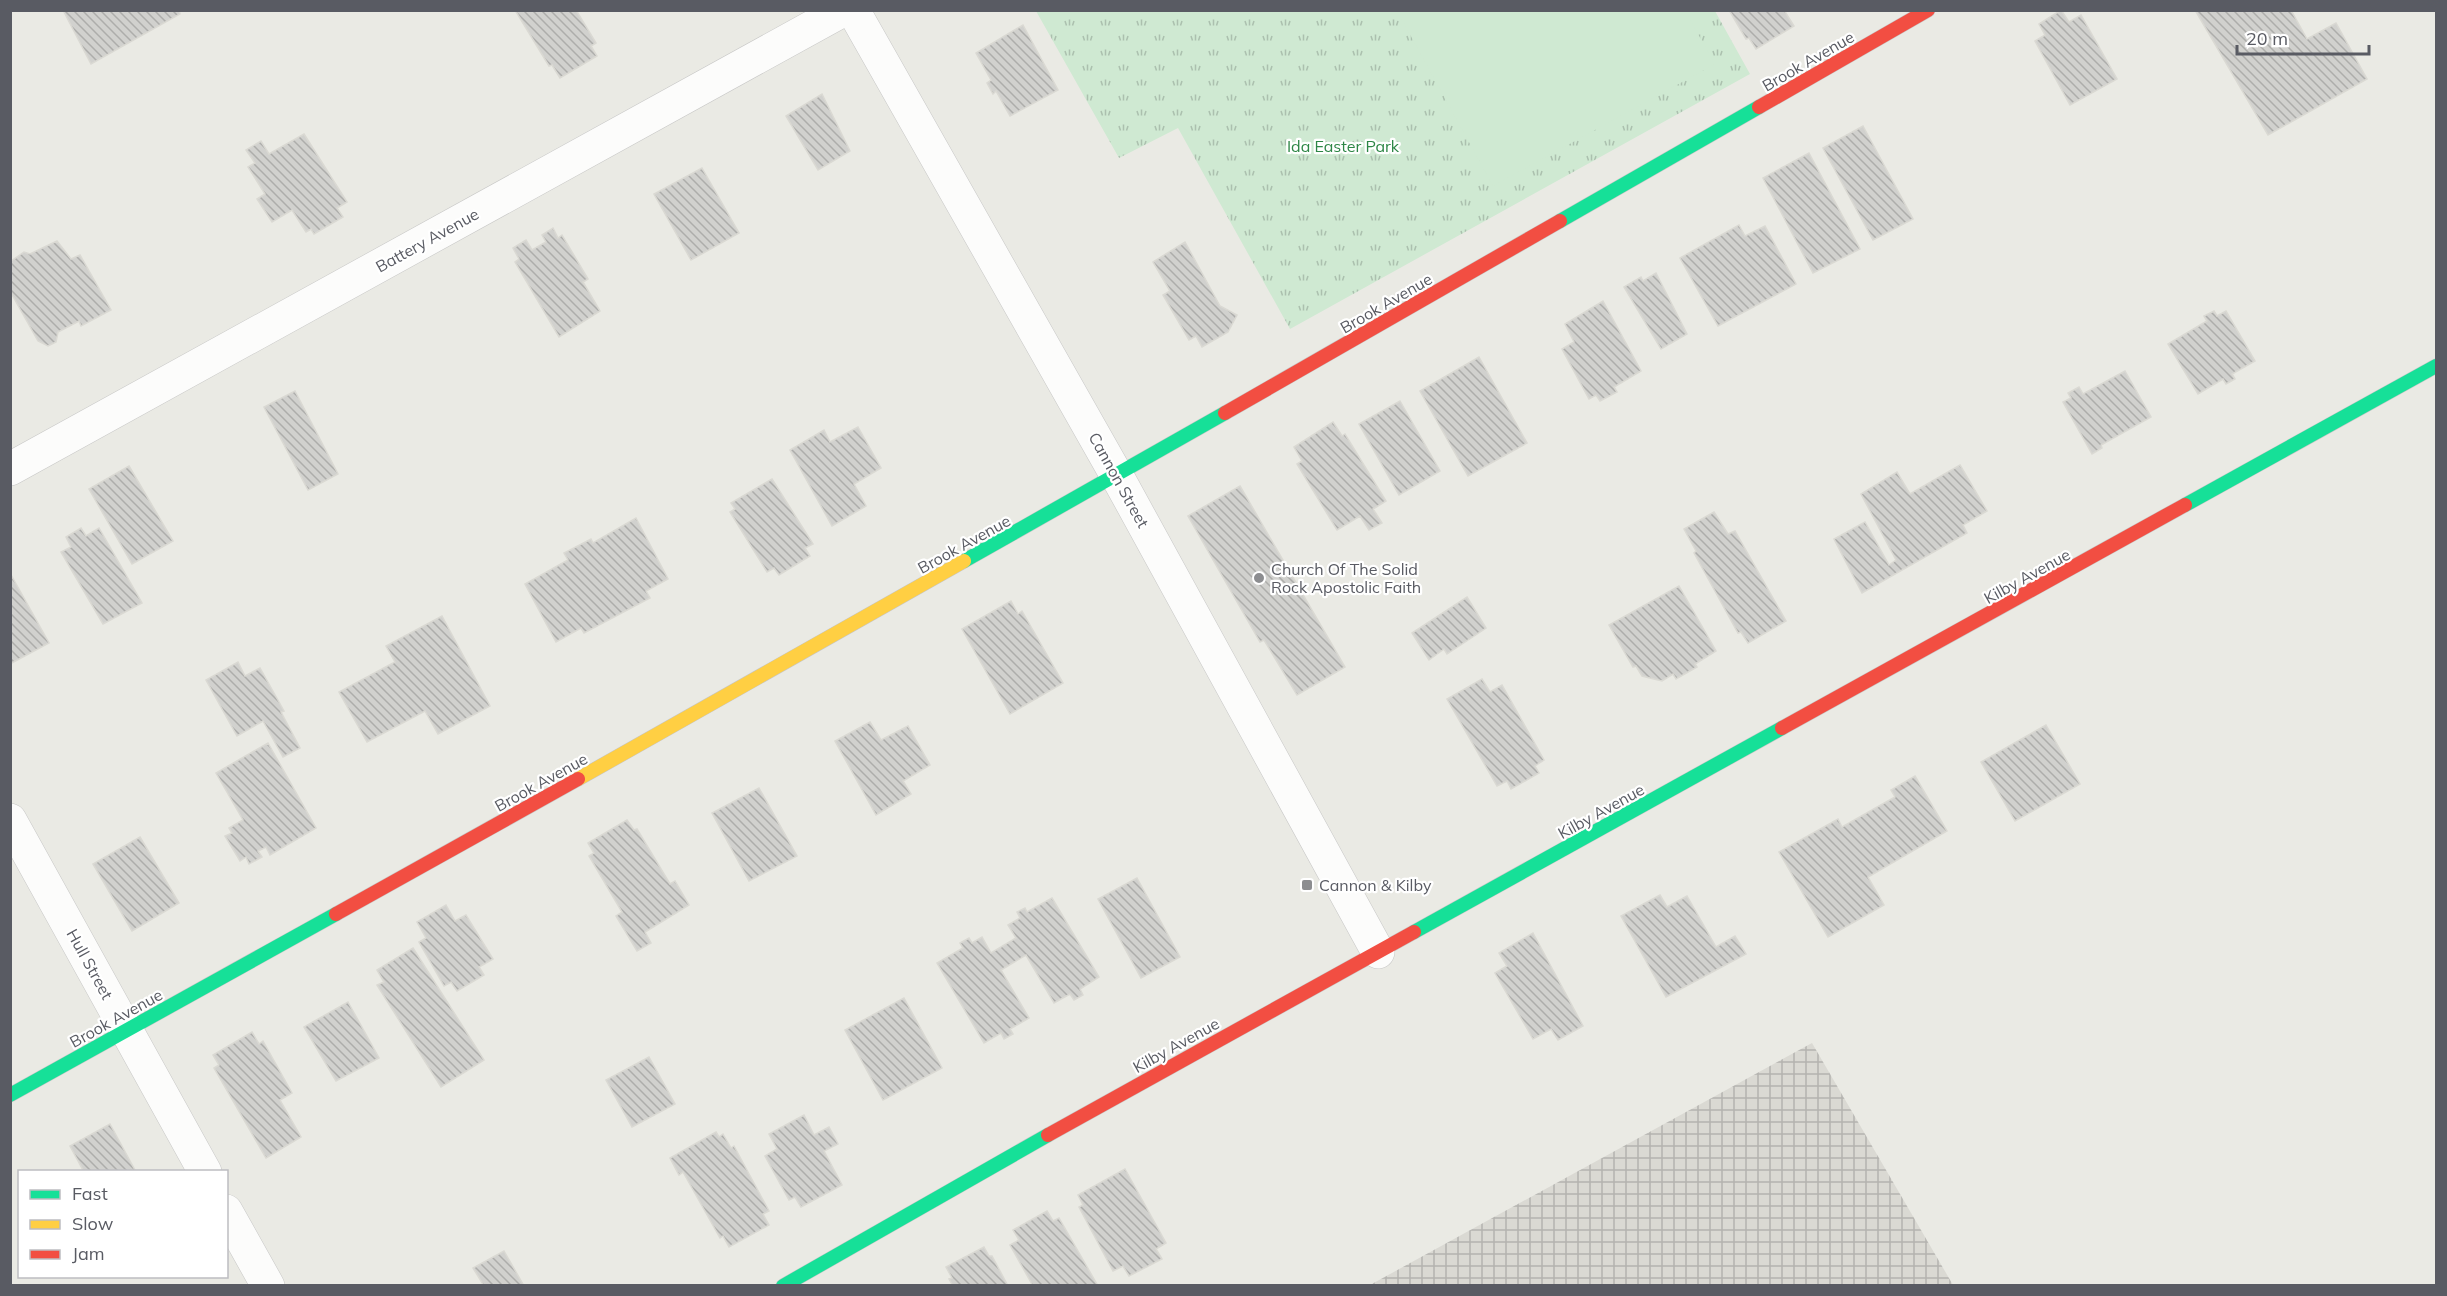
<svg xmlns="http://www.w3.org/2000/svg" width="2447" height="1296" font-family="Mulish,sans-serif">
	<defs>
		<pattern id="industrial-grid" width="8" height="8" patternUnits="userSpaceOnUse" patternTransform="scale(1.5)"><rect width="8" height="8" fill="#dad9d3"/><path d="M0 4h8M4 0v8" fill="none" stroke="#b4b3af"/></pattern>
		<pattern id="park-tufts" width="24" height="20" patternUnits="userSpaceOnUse" patternTransform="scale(1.5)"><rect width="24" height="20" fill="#cfe9d2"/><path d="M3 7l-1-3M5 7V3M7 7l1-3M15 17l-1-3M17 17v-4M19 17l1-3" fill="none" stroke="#abc0ae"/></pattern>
		<pattern id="building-back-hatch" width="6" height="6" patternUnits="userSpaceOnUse" patternTransform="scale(1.5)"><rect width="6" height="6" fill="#d1d1ce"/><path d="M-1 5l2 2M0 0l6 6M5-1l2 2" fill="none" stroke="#adadab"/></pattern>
	</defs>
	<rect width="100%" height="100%" fill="#eaeae4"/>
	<path fill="url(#industrial-grid)" d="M1812,1043L1953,1285H1370Z"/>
	<path fill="url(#park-tufts)" d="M1036,11H1715L1750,74L1290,329L1178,128L1119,158Z"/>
	<path fill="#cfe9d2" d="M1414,11H1685L1715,64L1493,186L1401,18Z"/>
	<g fill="url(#building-back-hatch)" stroke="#dad9d3" stroke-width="1.5">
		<path d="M63,10H179L180,14L91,64Z"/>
		<path d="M515,10H576L596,43L591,46L597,56L560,78L552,65L549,66Z"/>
		<path d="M1729,10H1784L1794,26L1756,49L1749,38L1746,39Z"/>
		<path d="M2061,10L2069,22L2081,15L2117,79L2070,105L2035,41L2045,35L2039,24Z"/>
		<path d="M2195,10H2291L2307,39L2336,23L2367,79L2268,135Z"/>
		<path d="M1023,25L1058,90L1010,116L996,91L993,94L987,83L991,80L976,53Z"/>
		<path d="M822,94L850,151L818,170L786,116Z"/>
		<path d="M1863,126L1913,219L1873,240L1823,148Z"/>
		<path d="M304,134L347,202L337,208L343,217L314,234L311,229L306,232L292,210L272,222L257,199L265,194L248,167L255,163L246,150L261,141L269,154Z"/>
		<path d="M1809,153L1860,249L1813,273L1763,178Z"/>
		<path d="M702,168L739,233L691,260L654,194Z"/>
		<path d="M1739,225L1745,236L1765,226L1796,284L1718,326L1680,258Z"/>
		<path d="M553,228L558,238L562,235L588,279L583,282L600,311L559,337L515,262L519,259L513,248L526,240L532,250L546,242L542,235Z"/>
		<path d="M57,241L71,259L80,255L111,310L81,326L79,321L58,332L56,342L48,346L38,341L10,291V262L24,252L30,254Z"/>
		<path d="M1185,242L1220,306L1237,315L1228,332L1202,347L1196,336L1189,340L1163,295L1170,291L1153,262Z"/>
		<path d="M1656,273L1687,334L1661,349L1624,287L1641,277L1643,281Z"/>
		<path d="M1603,301L1641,371L1614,387L1617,392L1600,401L1596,395L1589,399L1562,349L1574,342L1565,324Z"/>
		<path d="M2214,311L2217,316L2226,311L2255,361L2232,374L2235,379L2226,384L2223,379L2198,394L2168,344L2207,321L2204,316Z"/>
		<path d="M1479,357L1527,443L1468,476L1420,391Z"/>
		<path d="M2125,371L2151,417L2101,445L2102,448L2092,454L2063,402L2071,398L2068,393L2079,387L2083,394Z"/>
		<path d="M295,391L338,474L308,490L264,407Z"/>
		<path d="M1400,401L1440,471L1399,495L1359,424Z"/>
		<path d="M1333,422L1342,436L1345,434L1386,501L1373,509L1382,523L1369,530L1360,516L1337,530L1297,464L1302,461L1294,447Z"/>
		<path d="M858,427L881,468L854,484L866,506L832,526L790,450L824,430L830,442Z"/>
		<path d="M1960,465L1987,511L1963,525L1967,533L1862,593L1834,539L1865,522L1889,565L1896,560L1861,494L1897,472L1910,494Z"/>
		<path d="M129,466L173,541L132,564L89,489Z"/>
		<path d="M772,479L813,544L805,548L810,556L779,575L774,568L767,572L730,512L735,509L731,503Z"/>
		<path d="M1240,486L1345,667L1297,695L1264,640L1260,642L1188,516Z"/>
		<path d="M1714,512L1728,534L1735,531L1786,621L1748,643L1741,632L1738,633L1694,553L1696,551L1684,529Z"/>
		<path d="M636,518L668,579L646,591L650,598L584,633L581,628L556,642L525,584L568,560L564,553L591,539L593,543Z"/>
		<path d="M81,528L86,536L99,528L142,603L103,624L61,552L71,547L66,537Z"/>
		<path d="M10,573L49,643L10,664Z"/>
		<path d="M1679,586L1716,651L1695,664L1697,667L1676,679L1673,674L1662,681L1642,676L1636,666L1633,667L1609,625Z"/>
		<path d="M1467,597L1486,628L1447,654L1444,649L1429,660L1412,633Z"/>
		<path d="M1011,601L1018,614L1022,611L1063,683L1010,714L962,629Z"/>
		<path d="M442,616L490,706L438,734L425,711L367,742L339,692L395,662L386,646Z"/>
		<path d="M238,662L245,676L260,668L284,711L281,712L300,748L283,757L263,721L237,736L206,680Z"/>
		<path d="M1482,679L1490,692L1502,685L1544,760L1535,766L1539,773L1511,789L1507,781L1497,786L1447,699Z"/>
		<path d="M870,722L881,740L908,726L930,765L903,781L911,794L876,815L835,741Z"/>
		<path d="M2046,725L2080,784L2015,821L1981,762Z"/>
		<path d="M268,743L316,828L270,855L266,847L258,851L262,857L249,864L246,857L240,861L225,836L232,833L229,828L243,820L216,773Z"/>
		<path d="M1915,776L1947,831L1868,877L1884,905L1828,937L1779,852L1838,819L1842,827L1895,797L1891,790Z"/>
		<path d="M759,788L797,856L749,881L712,813Z"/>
		<path d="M627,820L634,830L637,829L670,884L675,881L689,905L645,932L651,943L637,951L616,916L622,912L589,856L594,853L588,843Z"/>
		<path d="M140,837L179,903L132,931L93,864Z"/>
		<path d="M1137,878L1180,957L1141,978L1098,899Z"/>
		<path d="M1660,895L1667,907L1687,896L1716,947L1735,936L1746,954L1666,997L1621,916Z"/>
		<path d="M1052,898L1099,977L1080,989L1083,995L1074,1000L1070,994L1054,1003L1026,955L1001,970L1029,1018L1010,1029L1013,1034L1004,1039L1001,1033L984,1043L937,963L963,948L960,943L969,938L972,943L982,937L991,953L1016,938L1008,925L1020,918L1017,912L1025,908L1027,912Z"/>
		<path d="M446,905L455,921L466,915L493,959L479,967L484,975L457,991L451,982L444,986L419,942L426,938L417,922Z"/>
		<path d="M1533,933L1583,1026L1558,1040L1551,1029L1533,1039L1495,973L1507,966L1499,953Z"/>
		<path d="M413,948L484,1060L441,1087L377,985L384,982L377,970Z"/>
		<path d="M904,998L942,1068L883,1100L845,1030Z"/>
		<path d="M348,1002L379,1058L336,1081L304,1027Z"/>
		<path d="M252,1032L259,1044L263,1041L292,1093L280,1100L301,1137L266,1158L214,1068L219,1065L213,1055Z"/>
		<path d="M649,1057L675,1104L632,1127L606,1080Z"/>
		<path d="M804,1115L814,1135L829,1127L838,1144L824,1151L842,1185L801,1207L795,1197L789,1200L765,1156L777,1149L769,1134Z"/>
		<path d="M110,1124L136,1172H84L70,1146Z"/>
		<path d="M716,1132L719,1137L723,1134L731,1148L734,1146L769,1211L763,1214L769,1225L729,1247L723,1236L720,1238L683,1172L679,1175L670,1158Z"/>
		<path d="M1125,1169L1166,1243L1156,1249L1162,1259L1129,1276L1123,1266L1113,1271L1079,1207L1083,1205L1078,1195Z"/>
		<path d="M1047,1211L1053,1221L1059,1218L1098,1286H1033L1010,1245L1019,1240L1013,1230Z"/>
		<path d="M984,1247L989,1256H992L1008,1286H953L949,1279L952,1278L946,1267Z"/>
		<path d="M504,1251L524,1286H484L473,1268Z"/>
	</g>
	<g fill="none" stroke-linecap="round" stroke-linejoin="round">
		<defs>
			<g id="street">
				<path d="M853,10L1117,476L1378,952"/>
				<path d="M10,469L843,10"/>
				<path d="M10,820L205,1172"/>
				<path d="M226,1211L268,1286"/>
			</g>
			<g id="fast">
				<path d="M1560,221L1759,107"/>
				<path d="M2185,505L2436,366"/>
				<path d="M964,561L1225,413"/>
				<path d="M1414,932L1782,728"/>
				<path d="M10,1095L336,914"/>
				<path d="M783,1286L1048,1135"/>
			</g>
			<path id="slow" d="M578,779L964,561"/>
			<g id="jam">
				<path d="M1759,107L1928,10"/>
				<path d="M1225,413L1560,221"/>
				<path d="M1782,728L2185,505"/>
				<path d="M336,914L578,779"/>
				<path d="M1048,1135L1414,932"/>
			</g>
		</defs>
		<use href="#street" stroke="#c7c7c6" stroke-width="34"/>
		<use href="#fast" stroke="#c6c6c6" stroke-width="15"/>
		<use href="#slow" stroke="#c6c6c6" stroke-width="15"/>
		<use href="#jam" stroke="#c6c6c6" stroke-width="15"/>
		<use href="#street" stroke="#fcfcfb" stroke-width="33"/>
		<use href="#fast" stroke="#16e098" stroke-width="14"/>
		<use href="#slow" stroke="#ffcf43" stroke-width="14"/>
		<use href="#jam" stroke="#f24e42" stroke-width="14"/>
	</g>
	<g fill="#8c8d90" stroke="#fff" stroke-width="2">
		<circle cx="1259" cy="578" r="6"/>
		<rect x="1301" y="879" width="12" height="12" rx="3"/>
	</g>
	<g text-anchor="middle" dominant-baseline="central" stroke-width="4.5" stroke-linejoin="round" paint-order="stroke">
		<g font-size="16" fill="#595b63" stroke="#fff">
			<text transform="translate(1808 61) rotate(-30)">Brook Avenue</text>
			<text transform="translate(427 240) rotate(-29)">Battery Avenue</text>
			<text transform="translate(1386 303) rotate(-30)">Brook Avenue</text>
			<text transform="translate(1119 480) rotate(61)">Cannon Street</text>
			<text transform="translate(964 544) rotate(-29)">Brook Avenue</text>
			<text transform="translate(2027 576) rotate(-29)">Kilby Avenue</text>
			<text transform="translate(541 782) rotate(-29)">Brook Avenue</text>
			<text transform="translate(1601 811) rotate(-29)">Kilby Avenue</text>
			<text transform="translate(90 964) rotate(61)">Hull Street</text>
			<text transform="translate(116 1018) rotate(-29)">Brook Avenue</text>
			<text transform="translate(1176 1045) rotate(-29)">Kilby Avenue</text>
		</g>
		<g font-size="16" fill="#2d8645" stroke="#fff">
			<text x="1343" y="146">Ida Easter Park</text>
		</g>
		<g font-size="16" fill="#595b63" stroke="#fff" text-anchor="start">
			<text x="1271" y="569">Church Of The Solid<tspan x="1271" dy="18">Rock Apostolic Faith</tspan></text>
			<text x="1319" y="885">Cannon &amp; Kilby</text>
		</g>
	</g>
	<rect width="2447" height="1296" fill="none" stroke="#595b63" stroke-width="24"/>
	<rect x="18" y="1170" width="210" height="108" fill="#ffffff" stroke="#bdbdc1" stroke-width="1.5"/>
	<rect x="30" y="1190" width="30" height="9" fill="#16e098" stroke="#bdbdc1" stroke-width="1.5"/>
	<text x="72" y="1200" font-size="18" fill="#595b63">Fast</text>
	<rect x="30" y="1220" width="30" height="9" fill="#ffcf43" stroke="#bdbdc1" stroke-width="1.5"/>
	<text x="72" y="1230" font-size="18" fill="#595b63">Slow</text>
	<rect x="30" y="1250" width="30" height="9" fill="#f24e42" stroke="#bdbdc1" stroke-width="1.5"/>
	<text x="72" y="1260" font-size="18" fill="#595b63">Jam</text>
	<path d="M2237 45v9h132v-9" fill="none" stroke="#595b63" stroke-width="3"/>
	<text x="2246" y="45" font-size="18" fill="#595b63" stroke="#ffffff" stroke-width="4.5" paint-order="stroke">20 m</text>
</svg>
